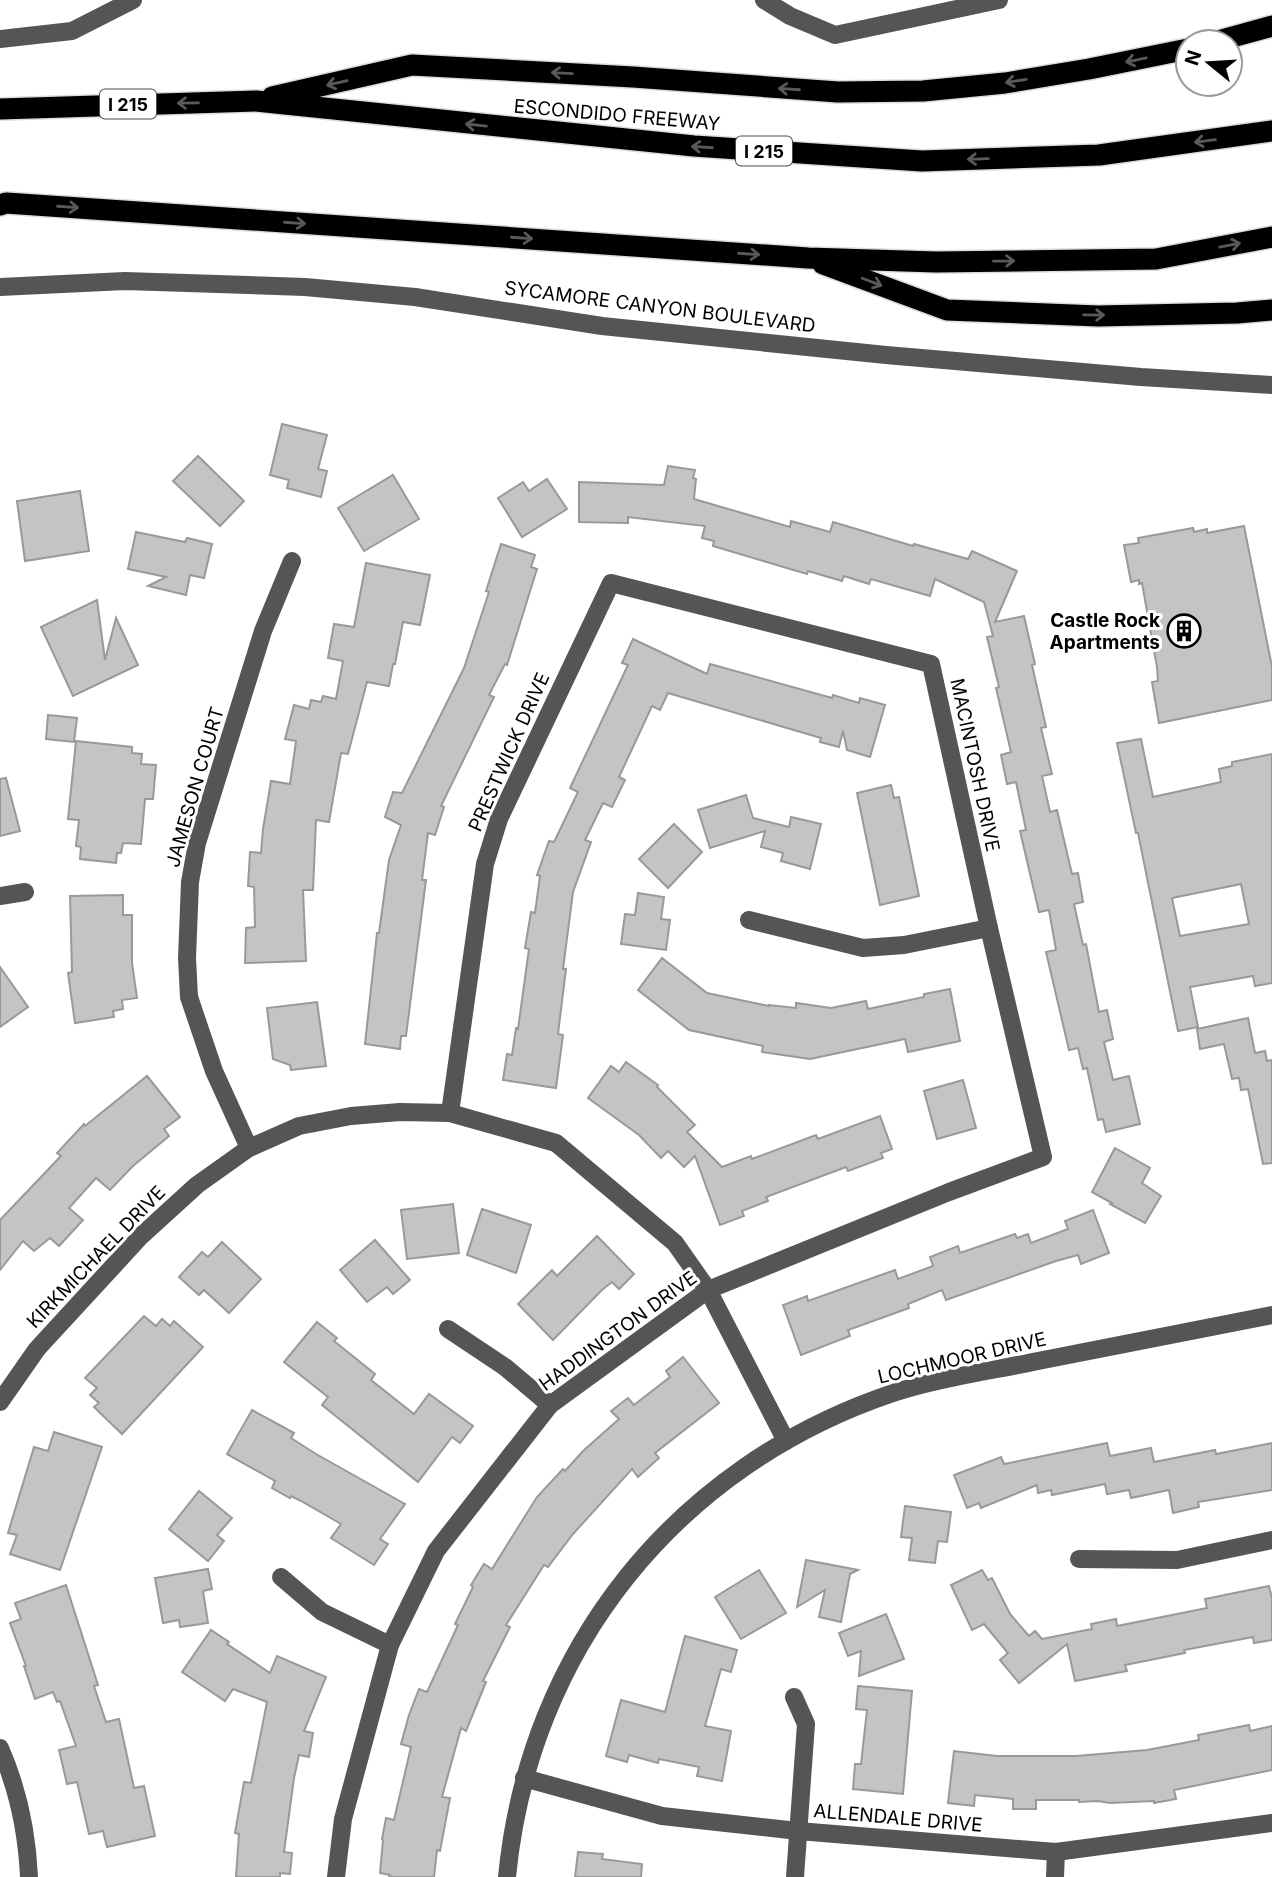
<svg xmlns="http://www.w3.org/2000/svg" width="1272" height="1877" font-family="Inter,sans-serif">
	<rect width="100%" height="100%" fill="#fff"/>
	<g fill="#c4c4c4" stroke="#999" stroke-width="2" fill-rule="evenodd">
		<path d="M282,424L327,435L318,469L327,471L321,497L287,488L289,480L270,475Z"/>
		<path d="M198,456L244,501L220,526L173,481Z"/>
		<path d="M668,466L695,470L693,478L696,479L694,499L790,527L791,521L830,532L833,522L913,546L914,544L968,559L972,551L1017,571L995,622L1024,616L1035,664L1032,665L1046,727L1041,728L1052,774L1042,776L1050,812L1057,810L1072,874L1078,873L1083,902L1074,904L1083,945L1086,944L1099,1012L1107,1010L1113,1039L1104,1042L1113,1080L1129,1076L1140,1124L1106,1132L1103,1119L1098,1120L1087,1068L1083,1069L1078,1048L1069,1050L1046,952L1056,950L1049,910L1039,912L1020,831L1026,830L1016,782L1007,784L1001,755L1011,752L996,688L999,687L987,637L993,636L984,602L935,579L930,596L871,579L869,584L844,576L842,581L808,571L807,574L713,546L714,541L702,538L705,526L628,517V523L579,522V482L664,485Z"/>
		<path d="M393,475L419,519L364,551L338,508Z"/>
		<path d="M547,479L567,509L522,537L498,498L523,482L529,491Z"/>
		<path d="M80,491L89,551L25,561L17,501Z"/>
		<path d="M1244,526L1272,667V700L1159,723L1152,682L1158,681L1157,667L1142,583L1139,584V580L1131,582L1124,545L1139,543L1138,538L1193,528L1194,532L1207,529V533Z"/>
		<path d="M136,532L185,542L187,538L212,544L204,578L190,575L186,595L148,586L166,577L128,569Z"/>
		<path d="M501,544L535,555L531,567L537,569L507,665L505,664L489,695L494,697L441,806L444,807L435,835L428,833L422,880H426L406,1036H401L400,1049L365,1044L377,933H379L389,860L401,825L385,817L393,792L402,793L464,668L489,592L486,591Z"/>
		<path d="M366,563L430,575L420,625L403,622L395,664H393L389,686L367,682L348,754L341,753L329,822L316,820L313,890H303L306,961L245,963L246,928L255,927L254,887L248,886L250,852L261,853L263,829L271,781L290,784L296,741L285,739L294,705L309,709L311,700L321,702L323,696L336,699L343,661L328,658L334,624L354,627Z"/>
		<path d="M97,600L105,660L116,618L138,665L73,696L41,627Z"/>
		<path d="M633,639L707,674L710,664L832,698L833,695L859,703L860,698L885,705L870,757L847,750L843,731L839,747L820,742L821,738L668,693L660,710L652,706L619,777L625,780L612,807L603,803L585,840L591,842L573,892L563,969H566L558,1034L563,1035L556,1088L503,1080L507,1054L512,1055L516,1028L518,1029L529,949L525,948L531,912L535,913L540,876L537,875L549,841L554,842L578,792L570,788L628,665L622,663Z"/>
		<path d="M48,715L77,718L74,742L46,739Z"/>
		<path d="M1141,739L1153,797L1221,782L1219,769L1232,766V762L1272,754V983L1255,986L1253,976L1190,987L1198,1027L1178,1031L1138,833H1136L1117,743ZM1241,884L1249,924L1180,936L1172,898Z"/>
		<path d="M76,741L132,747V753L142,754L141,764L156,765L153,799H145L141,844L123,843L121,853H117L116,863L80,859L81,847L76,846L79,820L68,819Z"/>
		<path d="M6,778L20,831L0,836V779Z"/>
		<path d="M891,785L894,798L899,797L919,896L880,905L857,793Z"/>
		<path d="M746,795L753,818L789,827L791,817L821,824L810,869L781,861L783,853L761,847L765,831L710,848L698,810Z"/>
		<path d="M674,824L702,852L668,888L639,859Z"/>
		<path d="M638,893L664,897L661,919L670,920L666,950L621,944L625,914L635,915Z"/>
		<path d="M123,895V915H132V963L137,998L122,1000L123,1009L113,1011L114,1017L75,1023L68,973L72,972L70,896Z"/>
		<path d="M662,958L707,993L769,1006V1005L796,1008V1003L831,1008L866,1001L868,1009L924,997V994L950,989L960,1041L908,1052L905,1039L810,1059L762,1052L763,1046L689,1030L638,990Z"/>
		<path d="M0,967L28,1007L0,1027Z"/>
		<path d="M317,1002L326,1066L291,1070L290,1065L273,1059L267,1008Z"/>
		<path d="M1248,1018L1255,1053L1265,1051L1267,1061L1272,1060V1163L1263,1164L1248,1089L1241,1090L1239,1078L1232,1079L1224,1044L1200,1049L1197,1029Z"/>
		<path d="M626,1062L658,1085L657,1087L695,1125L687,1132L722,1167L751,1156L752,1159L816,1135L818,1139L880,1116L892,1149L881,1153L883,1158L848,1171L846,1167L766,1197L768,1201L742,1211L744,1216L720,1225L695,1156L684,1167L668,1151L661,1158L639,1135L588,1098L611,1066L619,1072Z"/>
		<path d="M147,1076L180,1117L164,1129L169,1136L133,1166L110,1190L96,1178L69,1208L83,1220L59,1246L50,1238L34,1251L23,1241L0,1270V1220L61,1156L57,1153L84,1124L85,1126Z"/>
		<path d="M963,1080L976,1128L937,1139L924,1091Z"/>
		<path d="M1115,1148L1150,1168L1142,1183L1161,1196L1145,1223L1110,1204L1112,1203L1092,1192Z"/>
		<path d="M453,1204L459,1253L407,1259L401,1210Z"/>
		<path d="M482,1209L531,1225L516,1273L467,1255Z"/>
		<path d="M1093,1210L1109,1253L1081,1264L1078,1255L1056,1261L946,1300L942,1290L908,1304L909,1308L848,1330L850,1336L801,1355L783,1305L807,1296L808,1301L895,1270L898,1279L933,1266L930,1257L958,1246L960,1253L1015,1234L1017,1238L1028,1234L1031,1243L1068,1229L1065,1221Z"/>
		<path d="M597,1236L634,1274L619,1289L612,1282L602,1290L553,1340L518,1304L552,1270L557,1276Z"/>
		<path d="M375,1240L410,1280L393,1294L387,1287L367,1302L340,1270Z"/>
		<path d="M222,1242L261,1279L229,1313L204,1290L199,1295L179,1277L202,1252L208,1257Z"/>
		<path d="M144,1316L156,1326L162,1319L170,1326L174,1321L203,1347L122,1434L94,1407L99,1403L90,1395L97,1388L85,1378Z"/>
		<path d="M317,1322L337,1338L334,1341L375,1374L371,1380L414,1414L429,1394L473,1426L460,1443L452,1437L418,1482L322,1405L328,1397L284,1362Z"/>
		<path d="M683,1357L719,1403L655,1453L659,1458L638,1477L632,1469L573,1534L548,1567L544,1565L506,1625L510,1627L483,1681L486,1682L466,1731L461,1728L442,1797L450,1798L440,1851L437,1850L434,1877H389L390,1875L380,1873L383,1840L382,1839L386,1818L394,1820L411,1747L401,1744L409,1715L419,1689L427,1692L458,1625L455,1624L473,1587L471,1585L484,1564L492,1569L537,1497L563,1469L565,1471L583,1451L619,1419L611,1411L628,1398L634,1405L670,1377L666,1371Z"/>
		<path d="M252,1410L294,1433L291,1438L316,1454L405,1504L380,1539L388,1544L374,1565L331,1538L341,1524L301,1501L291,1496L290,1498L272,1488L275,1481L227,1454Z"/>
		<path d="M54,1432L102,1447L60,1570L10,1554L17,1535L8,1533L34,1447L48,1451Z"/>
		<path d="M1107,1443L1110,1456L1151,1448L1154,1462L1215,1450L1216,1454L1272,1443V1490L1198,1502L1199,1507L1173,1513L1169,1490L1131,1498L1129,1490L1107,1494L1105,1484L1052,1495L1051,1490L1038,1493L1037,1485L981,1508L979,1503L967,1508L954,1475L1001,1457L1004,1464Z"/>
		<path d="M199,1491L232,1518L217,1535L224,1541L208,1561L169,1529Z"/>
		<path d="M905,1506L951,1512L947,1542L938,1541L935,1563L909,1560L912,1538L901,1537Z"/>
		<path d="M806,1560L858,1570L850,1574L841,1622L819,1617L825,1590L797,1607Z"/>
		<path d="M208,1569L212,1589L203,1591L208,1623L180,1627L179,1620L163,1623L155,1578Z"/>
		<path d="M759,1570L786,1613L741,1639L715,1597Z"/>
		<path d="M982,1570L988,1580L992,1578L1010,1614L1029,1636L1035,1631L1042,1639L1092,1629L1091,1624L1116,1619L1117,1626L1207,1608L1205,1599L1269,1586L1272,1598V1640L1254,1643L1253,1637L1184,1650L1185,1653L1125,1665L1127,1671L1075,1681L1067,1644L1019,1683L1000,1660L1008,1653L984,1624L972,1630L951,1585Z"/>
		<path d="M66,1585L98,1685L94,1686L106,1722L119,1719L134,1788L144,1786L155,1836L107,1847L103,1831L89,1834L77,1782L67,1784L59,1750L76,1746L60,1701L57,1702L53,1692L35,1699L24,1666H26L10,1623L21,1619L15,1603Z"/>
		<path d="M886,1614L904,1659L859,1676L861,1651L848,1656L839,1633Z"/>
		<path d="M211,1630L229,1642L227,1644L270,1673L277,1656L326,1677L304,1731L313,1733L309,1757L299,1755L294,1778L284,1852L292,1853L290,1874L280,1873V1877H236L239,1834L235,1833L244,1782L251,1783L267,1702L233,1689L225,1701L182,1672Z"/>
		<path d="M685,1636L737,1650L731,1672L721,1669L705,1726L731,1731L722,1781L697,1776L699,1767L659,1759L658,1763L629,1755L627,1762L606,1756L621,1700L665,1712Z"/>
		<path d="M858,1686L912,1691L903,1794L853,1789L855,1764H861L867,1710L856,1709Z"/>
		<path d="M1249,1725L1250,1731L1272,1726V1770L1174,1790L1176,1799L1154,1803V1801L1110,1803L1098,1801L1079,1802V1800H1036V1809H1013V1799L975,1795L974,1806L948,1803L954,1751L997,1756H1076L1147,1750L1199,1740L1198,1735Z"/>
		<path d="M578,1852L603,1854L602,1859L642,1864L641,1877H575Z"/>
	</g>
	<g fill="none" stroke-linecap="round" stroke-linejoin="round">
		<defs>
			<g id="highway">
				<path d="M1214,42L1272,26"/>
				<path d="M272,97L412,65L633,77L838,92L923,91L1005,83L1089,69L1188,49"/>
				<path d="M0,109L256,101L694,146L922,161L1099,155L1272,131"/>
				<path d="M0,205L6,203L808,258L936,262L1156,259L1272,237"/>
				<path d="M823,264L947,310L1098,316L1237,313L1272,310"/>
			</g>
		</defs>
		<use href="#highway" stroke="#dbdbdb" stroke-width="24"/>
		<g stroke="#555" stroke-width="18">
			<path d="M764,0L790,16L835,35L999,0"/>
			<path d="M0,39L72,31L133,0"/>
			<path d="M0,287L125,281L305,287L415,297L602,326L886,355L1141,377L1272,385"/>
			<path d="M0,896L25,892"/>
			<path d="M749,920L863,948L904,945L989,928"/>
			<path d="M249,1148L214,1071L189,997L187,958L190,882L197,843L263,631L292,561"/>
			<path d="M448,1329L505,1367L550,1405"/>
			<path d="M0,1402L37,1349L141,1236L197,1185L249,1148L299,1126L351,1116L400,1112L450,1113L556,1143L675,1243L708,1290L786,1441"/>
			<path d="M1079,1559L1177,1560L1272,1540"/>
			<path d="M281,1577L322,1612L390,1645"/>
			<path d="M794,1697L806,1724L795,1877"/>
			<path d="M0,1748C18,1789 27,1832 29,1877"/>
			<path d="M524,1778L662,1816L798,1831L1056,1852L1272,1823"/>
			<path d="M336,1877L343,1819L390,1645L436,1551L550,1405L708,1290L949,1192L1043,1157L989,928L931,664L611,583L499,819L485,864L450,1113"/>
			<path d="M507,1877C529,1649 676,1466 893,1393C939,1378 991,1371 1038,1361C1116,1346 1194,1331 1272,1315"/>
			<path d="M1055,1877L1056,1852"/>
		</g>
		<use href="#highway" stroke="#000" stroke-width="21"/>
	</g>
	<defs><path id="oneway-shaft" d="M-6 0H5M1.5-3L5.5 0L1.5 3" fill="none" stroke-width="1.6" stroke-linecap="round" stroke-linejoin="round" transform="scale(1.75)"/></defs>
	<g stroke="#595959">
		<use href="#oneway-shaft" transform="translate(1136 60) rotate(168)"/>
		<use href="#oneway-shaft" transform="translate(562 73) rotate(-177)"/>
		<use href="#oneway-shaft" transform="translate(1016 81) rotate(171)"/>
		<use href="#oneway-shaft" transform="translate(337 83) rotate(167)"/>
		<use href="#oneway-shaft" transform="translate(789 89) rotate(-176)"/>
		<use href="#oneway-shaft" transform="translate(188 103) rotate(179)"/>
		<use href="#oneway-shaft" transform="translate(476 125) rotate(-174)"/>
		<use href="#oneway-shaft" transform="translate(1205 141) rotate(173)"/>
		<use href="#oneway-shaft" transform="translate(702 147) rotate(-176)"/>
		<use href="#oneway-shaft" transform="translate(978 159) rotate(178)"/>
		<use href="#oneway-shaft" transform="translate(68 207) rotate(4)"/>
		<use href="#oneway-shaft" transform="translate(295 223) rotate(4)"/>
		<use href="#oneway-shaft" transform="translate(522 238) rotate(4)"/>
		<use href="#oneway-shaft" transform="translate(1230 245) rotate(-11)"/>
		<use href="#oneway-shaft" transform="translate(749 254) rotate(4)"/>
		<use href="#oneway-shaft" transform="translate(1004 261) rotate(-1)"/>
		<use href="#oneway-shaft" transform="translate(872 282) rotate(21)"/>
		<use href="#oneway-shaft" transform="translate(1094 315) rotate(1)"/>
	</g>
	<defs>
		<symbol id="building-ring" viewBox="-11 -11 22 22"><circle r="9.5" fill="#fff" stroke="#000" stroke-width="1.5"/><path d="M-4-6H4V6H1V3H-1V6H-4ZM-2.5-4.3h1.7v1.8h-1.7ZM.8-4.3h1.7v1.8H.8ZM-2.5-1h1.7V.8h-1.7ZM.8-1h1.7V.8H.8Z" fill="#000"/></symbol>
	</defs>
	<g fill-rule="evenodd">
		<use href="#building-ring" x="1165" y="612" width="38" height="38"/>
	</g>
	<g text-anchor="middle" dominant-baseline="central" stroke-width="6" stroke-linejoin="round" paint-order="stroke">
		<g fill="#fff" stroke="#4c4c4c" stroke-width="2">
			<rect x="100" y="89.5" width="56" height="29" rx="5"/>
			<rect x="736" y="136.5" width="56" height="29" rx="5"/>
		</g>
		<g font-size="18" font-weight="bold" fill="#000">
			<text x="128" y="104">I 215</text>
			<text x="764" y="151">I 215</text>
		</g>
		<g font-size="19" fill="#000" stroke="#fff">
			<text transform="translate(617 115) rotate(5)">ESCONDIDO FREEWAY</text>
			<text transform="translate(660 307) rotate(7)">SYCAMORE CANYON BOULEVARD</text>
			<text transform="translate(509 752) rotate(-66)">PRESTWICK DRIVE</text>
			<text transform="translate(975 765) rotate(78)">MACINTOSH DRIVE</text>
			<text transform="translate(195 787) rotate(-74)">JAMESON COURT</text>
			<text transform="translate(96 1257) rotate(-46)">KIRKMICHAEL DRIVE</text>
			<text transform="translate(618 1331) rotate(-36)">HADDINGTON DRIVE</text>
			<text transform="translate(962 1358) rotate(-13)">LOCHMOOR DRIVE</text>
			<text transform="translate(898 1818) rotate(5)">ALLENDALE DRIVE</text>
		</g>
		<g font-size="19" font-weight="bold" fill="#000" stroke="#fff" text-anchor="end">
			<text x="1160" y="620">Castle Rock<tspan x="1160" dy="22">Apartments</tspan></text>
		</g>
	</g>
	<g transform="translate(1209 63) rotate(288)"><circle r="33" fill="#ffffff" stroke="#999999" stroke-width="2"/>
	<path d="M0-5L12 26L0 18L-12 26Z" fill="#000000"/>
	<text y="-10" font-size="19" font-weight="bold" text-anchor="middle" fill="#000000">N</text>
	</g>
</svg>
